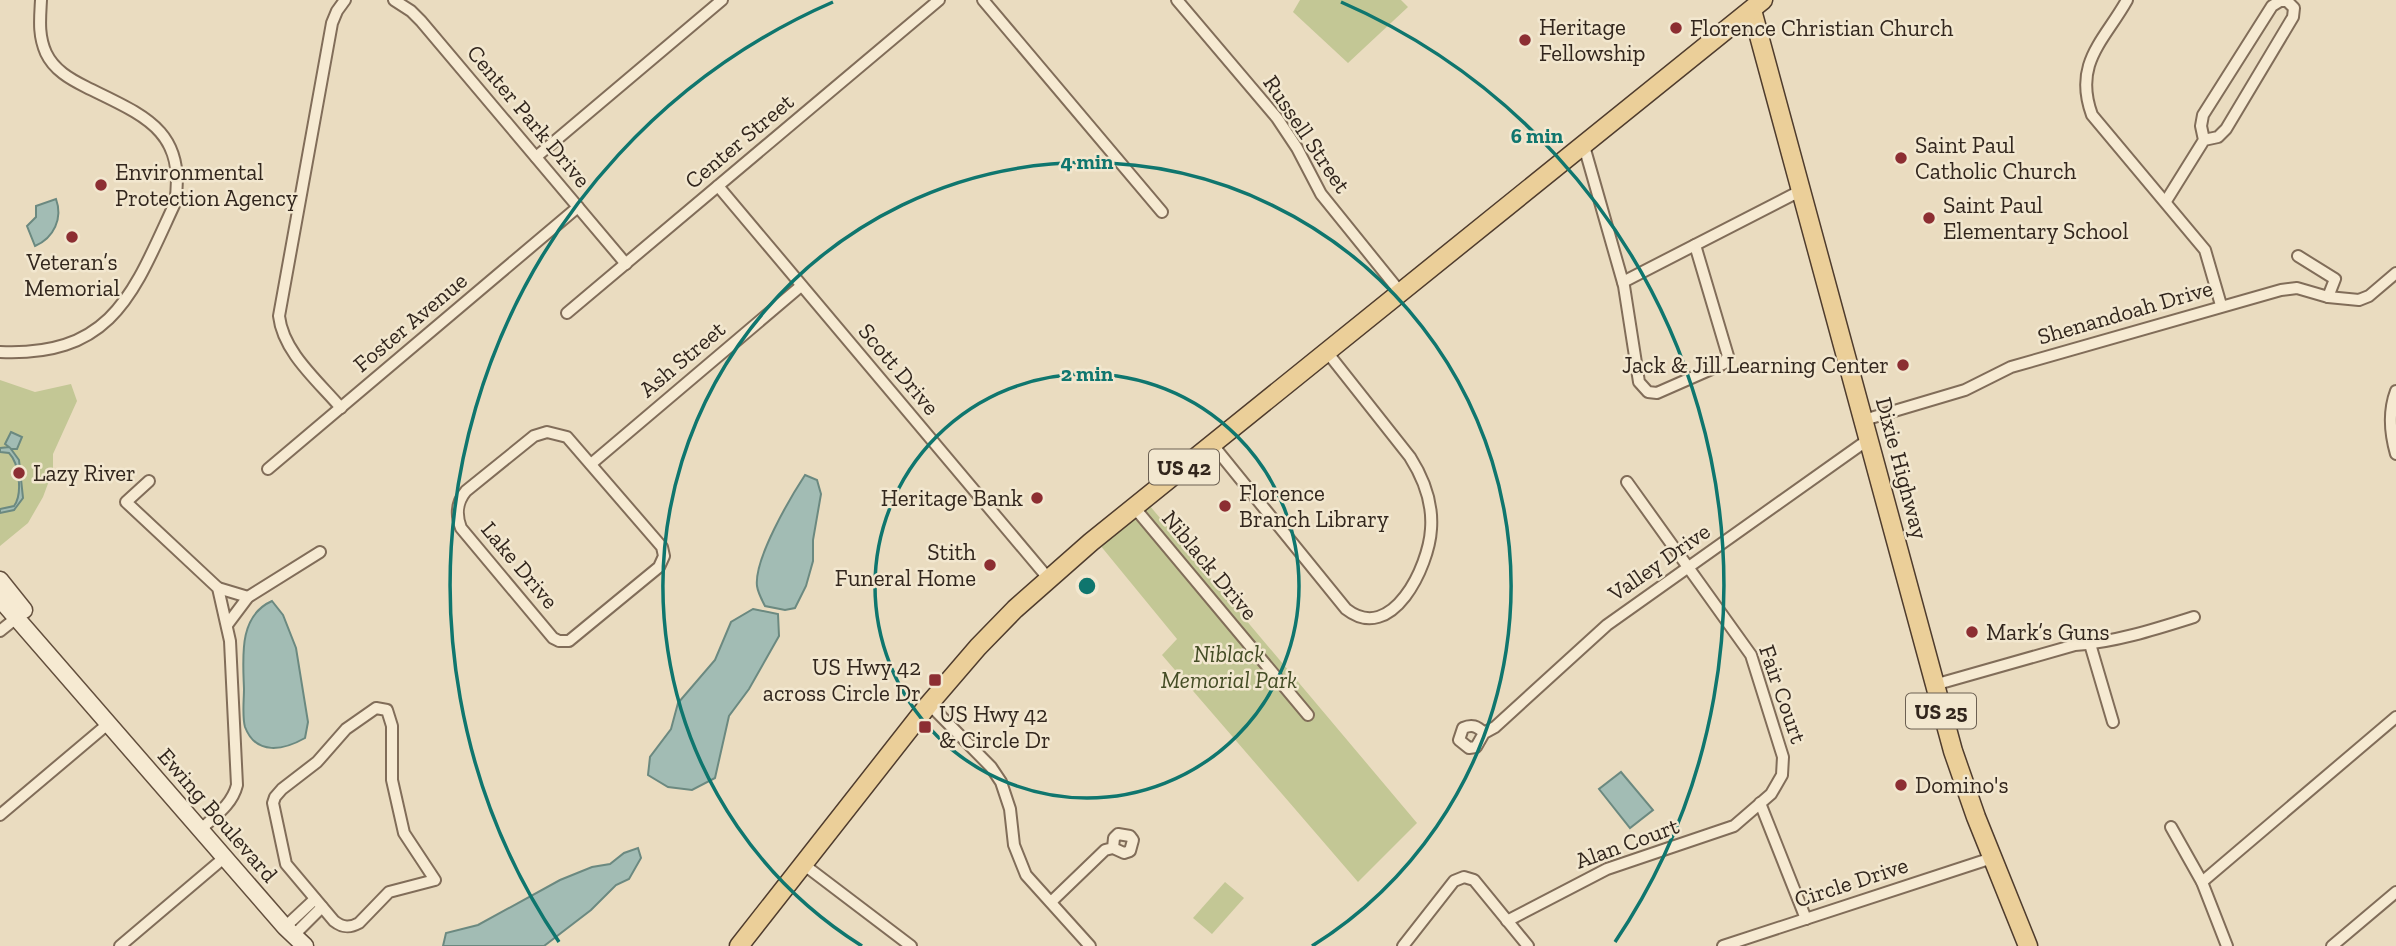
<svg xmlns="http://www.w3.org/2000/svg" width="2396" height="946" font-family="'Zilla Slab',serif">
	<rect width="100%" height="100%" fill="#eadcc0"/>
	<g fill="#c3c795">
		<path d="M1300,0H1401L1408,7L1348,63L1293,12Z"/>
		<path d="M0,380L35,392L71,384L77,401L53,454V470L43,497L28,523L0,546Z"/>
		<path d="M1144,499L1417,823L1358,882L1162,655L1177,639L1095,539Z"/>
		<path d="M1225,882L1244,898L1212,934L1193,918Z"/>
	</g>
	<g fill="#a2bcb4" stroke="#6b8980" stroke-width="2">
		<path d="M56,199C63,218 54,238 35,246L27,226L36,217V206Z"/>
		<path d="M11,432L22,437L17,449H11L19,460L23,498L14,510L0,513V509L14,506C23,494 19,463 9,453L0,452V448L9,447L5,444Z"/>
		<path d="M805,475L817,480L821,494L813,540V561L806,586L795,608L785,610L765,606C762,600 758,593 757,586C754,559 790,498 805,475Z"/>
		<path d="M272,601L283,615L296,648L308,722L305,738C284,750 256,756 245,727C242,716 244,700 244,689C243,658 238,616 272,601Z"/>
		<path d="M753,609L778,614L779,636L749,689L729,716L715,778L692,790L668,787L648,775L650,757L671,729L678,703L715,660L731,622Z"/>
		<path d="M1621,772L1653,810L1630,828L1599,789Z"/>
		<path d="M638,848L641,858L629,879L616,885L591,910L544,946H443L446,933L478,925L560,880L592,867L610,864L624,853Z"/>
	</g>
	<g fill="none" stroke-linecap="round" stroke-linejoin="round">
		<defs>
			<g id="street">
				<path d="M394,0L411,11L421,21L626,264"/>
				<path d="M983,0L1162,212"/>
				<path d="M1177,0L1277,118L1297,148L1321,194L1401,293"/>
				<path d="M2127,0C2104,41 2073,63 2092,115L2205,250L2221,305"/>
				<path d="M1584,146L1624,286L1639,382L1648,392L1657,393L1723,364L1728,356L1695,245"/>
				<path d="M536,157L722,0"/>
				<path d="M718,186L1048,578"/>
				<path d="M2166,201L2204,140L2218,137L2226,129L2293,17L2294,8L2287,1H2280L2272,6L2203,115L2201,126L2204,140"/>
				<path d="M2298,256L2335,279L2328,297"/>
				<path d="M1623,282L1802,190"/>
				<path d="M567,313L939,0"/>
				<path d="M0,352C114,357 134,291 175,203C187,129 142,115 86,87C70,79 54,70 46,53C38,35 40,19 41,0"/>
				<path d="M2396,391C2388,412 2390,433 2396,454"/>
				<path d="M341,408C318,381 283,352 279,316L332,23L337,11L345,0"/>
				<path d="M1864,420L1965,390L2011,367L2281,290L2297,288L2328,297L2359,300L2369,296L2396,273"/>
				<path d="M547,432L567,437L662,547L664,556L659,567L569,641H559L553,638L461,528C456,515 456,503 466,491L534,436Z"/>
				<path d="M1212,444L1346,609C1392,645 1429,566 1431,529C1433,503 1424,479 1410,457L1327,352"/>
				<path d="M591,464L801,286"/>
				<path d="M268,469L578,207"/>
				<path d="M149,481L126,502L218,588L230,641L237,785C232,805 215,816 201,829"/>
				<path d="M1134,507L1308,715"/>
				<path d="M218,588L248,597"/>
				<path d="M227,625L248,597L320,552"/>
				<path d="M0,631L20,615"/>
				<path d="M2090,644L2113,722"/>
				<path d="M1934,685L2075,645C2116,642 2156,629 2194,617"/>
				<path d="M929,704L991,767L1001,782L1010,809L1014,845L1026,875L1090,946"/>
				<path d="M376,708L387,710L392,726V780L404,833L435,880L389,892L359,923C350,928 343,928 334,921L286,864L273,803L275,797L282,789L317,762L346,729Z"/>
				<path d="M1484,733L1476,747L1469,748L1459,740L1463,728C1472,724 1477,726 1484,733L1495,727L1607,625L1869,439"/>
				<path d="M1760,803L1806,919"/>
				<path d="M0,815L109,723"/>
				<path d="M2171,827L2202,882L2227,946"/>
				<path d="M803,864L911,946"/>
				<path d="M2202,882L2396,717"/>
				<path d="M1051,902L1105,850L1113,848L1124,853L1130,851L1133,840L1130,836L1118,834L1114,838L1113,848"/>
				<path d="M1507,921L1607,869L1734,826L1771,794L1782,775L1783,757L1751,655L1627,482"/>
				<path d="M285,927L315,899"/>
				<path d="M293,936L322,907"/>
				<path d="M120,946L225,857"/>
				<path d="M1403,946L1454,881L1464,877L1474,880L1528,946"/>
				<path d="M1723,946L1992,858"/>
				<path d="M2332,946L2396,892"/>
			</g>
			<g id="secondary">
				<path d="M0,580L24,610"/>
				<path d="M0,599L285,927L305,946"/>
			</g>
			<g id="primary">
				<path d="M1752,10L1953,751L1976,817L2028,946"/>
				<path d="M739,946L929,704L978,647L1015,609L1091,542L1763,0"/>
			</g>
		</defs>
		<use href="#street" stroke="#816d59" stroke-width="14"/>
		<use href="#secondary" stroke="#634f3d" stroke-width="19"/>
		<use href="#primary" stroke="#4f3c2d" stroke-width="21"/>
		<use href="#street" stroke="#f6ead2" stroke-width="10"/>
		<use href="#secondary" stroke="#f6ead2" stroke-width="16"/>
		<use href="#primary" stroke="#ebcf99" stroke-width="18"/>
	</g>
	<g fill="none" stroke="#0f766e" stroke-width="3.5">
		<circle cx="1087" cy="586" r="212"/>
		<path d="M862 946A424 424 0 1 1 1312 946"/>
		<path d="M559 942A637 637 0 0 1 833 2M1341 2A637 637 0 0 1 1615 942"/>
	</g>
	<g fill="#8c2e32" stroke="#f2e7cf" stroke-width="2.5">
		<circle cx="1676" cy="28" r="7"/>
		<circle cx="1525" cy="40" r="7"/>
		<circle cx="1901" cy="158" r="7"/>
		<circle cx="101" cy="185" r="7"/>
		<circle cx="1929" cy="218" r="7"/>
		<circle cx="72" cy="237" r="7"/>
		<circle cx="1903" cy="365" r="7"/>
		<circle cx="19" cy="473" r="7"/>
		<circle cx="1037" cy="498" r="7"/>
		<circle cx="1225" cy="506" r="7"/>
		<circle cx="990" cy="565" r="7"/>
		<circle cx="1972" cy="632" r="7"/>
		<rect x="928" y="673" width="14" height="14" rx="3.5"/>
		<rect x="918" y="720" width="14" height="14" rx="3.5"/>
		<circle cx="1901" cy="785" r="7"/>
	</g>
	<g text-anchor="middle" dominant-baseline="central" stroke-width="5" stroke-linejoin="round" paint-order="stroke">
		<g fill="#f2e7cf" stroke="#6c6052" stroke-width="2">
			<rect x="1149" y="449.5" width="70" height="35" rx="5"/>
			<rect x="1906" y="693.5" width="70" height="35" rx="5"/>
		</g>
		<g font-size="21" font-weight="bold" fill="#32261d">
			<text x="1184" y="467">US 42</text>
			<text x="1941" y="711">US 25</text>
		</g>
		<g font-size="23" fill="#32261d" stroke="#f2e7cf" text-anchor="start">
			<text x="1539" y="27">Heritage<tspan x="1539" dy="26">Fellowship</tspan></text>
			<text x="1690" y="28">Florence Christian Church</text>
			<text x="1915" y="145">Saint Paul<tspan x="1915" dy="26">Catholic Church</tspan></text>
			<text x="115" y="172">Environmental<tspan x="115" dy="26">Protection Agency</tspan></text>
			<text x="1943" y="205">Saint Paul<tspan x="1943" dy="26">Elementary School</tspan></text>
			<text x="72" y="262" text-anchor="middle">Veteran’s<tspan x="72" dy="26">Memorial</tspan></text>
			<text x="1889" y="365" text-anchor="end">Jack &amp; Jill Learning Center</text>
			<text x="33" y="473">Lazy River</text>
			<text x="1239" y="493">Florence<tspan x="1239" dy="26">Branch Library</tspan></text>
			<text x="1023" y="498" text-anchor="end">Heritage Bank</text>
			<text x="976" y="552" text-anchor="end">Stith<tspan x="976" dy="26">Funeral Home</tspan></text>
			<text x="1986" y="632">Mark’s Guns</text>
			<text x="921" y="667" text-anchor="end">US Hwy 42<tspan x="921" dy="26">across Circle Dr</tspan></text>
			<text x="939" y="714">US Hwy 42<tspan x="939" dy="26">&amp; Circle Dr</tspan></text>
			<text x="1915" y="785">Domino's</text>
		</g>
		<g font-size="23" fill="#32261d" stroke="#f2e7cf">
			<text transform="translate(529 116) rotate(50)">Center Park Drive</text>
			<text transform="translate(1307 134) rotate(56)">Russell Street</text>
			<text transform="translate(739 141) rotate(-40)">Center Street</text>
			<text transform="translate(2125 312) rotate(-16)">Shenandoah Drive</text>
			<text transform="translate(410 322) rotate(-40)">Foster Avenue</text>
			<text transform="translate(682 359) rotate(-40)">Ash Street</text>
			<text transform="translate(899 369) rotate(50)">Scott Drive</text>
			<text transform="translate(1902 468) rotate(75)">Dixie Highway</text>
			<text transform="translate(1659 562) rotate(-35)">Valley Drive</text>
			<text transform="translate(520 565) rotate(50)">Lake Drive</text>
			<text transform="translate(1210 565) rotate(50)">Niblack Drive</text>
			<text transform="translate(1783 694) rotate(71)">Fair Court</text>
			<text transform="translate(218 815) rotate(49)">Ewing Boulevard</text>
			<text transform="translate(1627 843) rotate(-20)">Alan Court</text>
			<text transform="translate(1851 882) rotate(-18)">Circle Drive</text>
		</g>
		<g font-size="23" font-style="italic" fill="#444d25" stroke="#f2e7cf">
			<text x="1229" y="654">Niblack<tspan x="1229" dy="26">Memorial Park</tspan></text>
		</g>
	</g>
	<circle cx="1087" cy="586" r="10" fill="#0f766e" stroke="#f2e7cf" stroke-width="3.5"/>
	<g font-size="21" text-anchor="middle" font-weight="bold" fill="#0f766e" stroke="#f2e7cf" stroke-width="5" stroke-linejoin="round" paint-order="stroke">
		<text x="1537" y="143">6 min</text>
		<text x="1087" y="169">4 min</text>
		<text x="1087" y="381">2 min</text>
	</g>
</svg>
